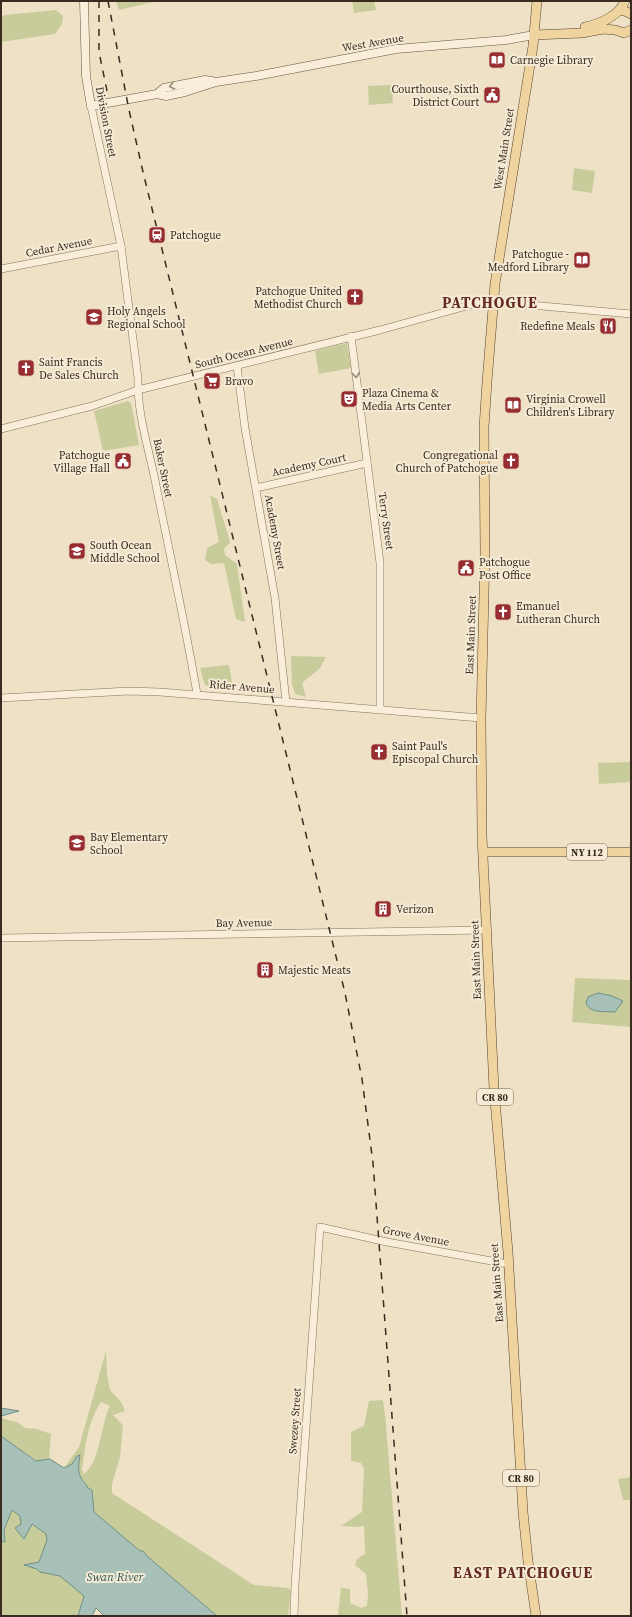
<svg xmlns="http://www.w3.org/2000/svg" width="632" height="1617" font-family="'Source Serif 4',serif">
	<rect width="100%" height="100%" fill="#eee1c6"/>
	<g fill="#c8cc9a" fill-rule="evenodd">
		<path d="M116,1H158L119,10Z"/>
		<path d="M352,1H374L376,10L354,13Z"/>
		<path d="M56,10L63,16L62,24L55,34L1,42V17L5,15Z"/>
		<path d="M392,85L393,103L369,105L368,86Z"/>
		<path d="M574,168L595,171L592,193L572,190Z"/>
		<path d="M347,343L351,368L319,374L315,351Z"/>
		<path d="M128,401L131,403L139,445L103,451L94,411Z"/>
		<path d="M210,495L217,499L230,542L224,549L225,555L237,564L245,622L236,619L224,563L211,564L205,560L207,548L219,542Z"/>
		<path d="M291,656L326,657L320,668L302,683L306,697L295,694L292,684Z"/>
		<path d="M229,665L233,689L213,688L205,685L200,668Z"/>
		<path d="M631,762V782L599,784L598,763Z"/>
		<path d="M575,978L631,980V1027L572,1022Z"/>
		<path d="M106,1351L107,1375L110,1390L121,1402L125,1411L113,1415L120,1422L123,1426L120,1457L112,1484V1493L254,1585L288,1588L291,1590L288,1616H217L148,1557L143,1551H140L94,1512L92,1490L88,1488C86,1483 83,1481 80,1477C77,1471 78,1462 77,1456L72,1464L64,1468L79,1447ZM101,1402L110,1406C101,1423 100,1463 84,1474L82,1469C86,1444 87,1424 101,1402Z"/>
		<path d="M383,1400L385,1414L402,1616H338L341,1588L350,1589V1603L361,1608L367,1606L368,1594L366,1574L355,1565L357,1559L365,1554L364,1526L357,1527L341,1526L362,1512L364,1469L361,1463L351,1461V1432L364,1426L369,1401Z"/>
		<path d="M1,1418L17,1422L25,1428L37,1429L51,1434L49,1459L37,1461L1,1436Z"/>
		<path d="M631,1477V1500H623L618,1479Z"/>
		<path d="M12,1510L20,1516L21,1524L15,1528L24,1538L32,1524L46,1534L47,1540L39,1562L25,1565L37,1569L40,1572L60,1576L84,1596L78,1616H1V1541H5L4,1530Z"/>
	</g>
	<g fill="#a7c1b9" stroke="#6e9086">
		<path d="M598,993L612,996L623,1001L615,1012C606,1011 590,1014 586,1003L588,997Z"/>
		<path d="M1,1408L19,1411L1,1416Z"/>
		<path d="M1,1436L36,1461L50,1459L64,1468L72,1464L77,1456L80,1455C79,1462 77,1471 81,1478C83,1482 86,1483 88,1488L92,1490L94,1512L140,1551H143L148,1557L217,1616H104L96,1608L92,1616H78L84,1596L60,1576L40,1572L37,1569L24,1565L39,1562L47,1540L46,1534L32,1524L24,1539L15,1528L21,1524L20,1516L12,1510L4,1530L5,1542L1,1541Z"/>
	</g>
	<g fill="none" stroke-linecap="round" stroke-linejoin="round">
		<defs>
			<g id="tertiary">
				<path d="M91,106L121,246L138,378C137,413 148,446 155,480C169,551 185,622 197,694"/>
				<path d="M1,269L121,246"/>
				<path d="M351,336L380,563V709"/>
				<path d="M237,366L245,428L275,598L286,702"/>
				<path d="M1,429L92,406L138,390L380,330L485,301L631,314"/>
				<path d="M256,488L367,463"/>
				<path d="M1,698L129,691L160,692L481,718"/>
				<path d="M1,938L487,930"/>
				<path d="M294,1616L295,1585L320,1227L387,1242L508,1264"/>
			</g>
			<g id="secondary">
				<path d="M84,1L86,76L91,106L157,94L166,96L185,92L216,82L256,76L396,49L506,40L534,35"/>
				<path d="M157,94L164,88L205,80L212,81"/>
			</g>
			<g id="primary">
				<path d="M620,11H625L631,14"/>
				<path d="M585,27C600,24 619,16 625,1"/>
				<path d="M534,35L582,33L603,29L615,30L624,33L631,30"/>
				<path d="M484,852H631"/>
				<path d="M536,1616L528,1561L523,1512L508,1252L494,1089L482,836L481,718L485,552L484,427L487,382L495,284L533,46L537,1"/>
			</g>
		</defs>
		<use href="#tertiary" stroke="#89725c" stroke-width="8"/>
		<use href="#secondary" stroke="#6b533f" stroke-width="9"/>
		<use href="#primary" stroke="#574130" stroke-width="10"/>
		<use href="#tertiary" stroke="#f8eed9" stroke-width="7"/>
		<use href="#secondary" stroke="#f8eed9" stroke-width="8"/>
		<use href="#primary" stroke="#f0d49f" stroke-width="9"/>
		<g stroke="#392b1f" stroke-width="1.5" stroke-dasharray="7 7" stroke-linecap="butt">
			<path d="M99,1V52L107,91"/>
			<path d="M108,1L129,110L143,172L345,993L362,1079L373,1163L407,1616"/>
		</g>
	</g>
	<defs><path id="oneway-chevron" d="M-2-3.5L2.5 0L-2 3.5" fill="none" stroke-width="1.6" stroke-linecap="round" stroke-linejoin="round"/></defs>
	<g stroke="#988c7c">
		<use href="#oneway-chevron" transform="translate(172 86) rotate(169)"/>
		<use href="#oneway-chevron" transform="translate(356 375) rotate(83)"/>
	</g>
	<defs>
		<symbol id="library-square" viewBox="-11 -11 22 22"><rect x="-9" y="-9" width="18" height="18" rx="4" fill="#972d31" stroke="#f5ebd5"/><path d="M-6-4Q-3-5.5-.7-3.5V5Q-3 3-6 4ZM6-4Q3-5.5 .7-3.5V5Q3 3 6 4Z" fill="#fff"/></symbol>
		<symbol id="civic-square" viewBox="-11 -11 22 22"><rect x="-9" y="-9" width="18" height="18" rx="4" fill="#972d31" stroke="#f5ebd5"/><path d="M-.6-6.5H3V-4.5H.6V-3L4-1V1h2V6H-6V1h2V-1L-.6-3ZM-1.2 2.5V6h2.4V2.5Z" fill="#fff"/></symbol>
		<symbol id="station-square" viewBox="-11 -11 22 22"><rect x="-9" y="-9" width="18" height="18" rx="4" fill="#972d31" stroke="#f5ebd5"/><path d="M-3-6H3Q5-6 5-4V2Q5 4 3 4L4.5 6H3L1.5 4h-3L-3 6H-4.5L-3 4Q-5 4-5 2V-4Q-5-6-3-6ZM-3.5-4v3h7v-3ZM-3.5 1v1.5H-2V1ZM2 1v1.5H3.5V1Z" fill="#fff"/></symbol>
		<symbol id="church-square" viewBox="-11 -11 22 22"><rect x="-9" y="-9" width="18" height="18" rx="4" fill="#972d31" stroke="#f5ebd5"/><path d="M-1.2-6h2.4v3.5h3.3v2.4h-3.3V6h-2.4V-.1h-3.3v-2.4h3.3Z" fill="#fff"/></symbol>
		<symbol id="school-square" viewBox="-11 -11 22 22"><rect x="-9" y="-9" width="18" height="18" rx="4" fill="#972d31" stroke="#f5ebd5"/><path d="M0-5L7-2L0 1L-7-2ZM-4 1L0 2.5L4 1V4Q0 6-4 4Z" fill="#fff"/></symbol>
		<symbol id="restaurant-square" viewBox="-11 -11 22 22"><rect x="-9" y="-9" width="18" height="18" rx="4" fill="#972d31" stroke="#f5ebd5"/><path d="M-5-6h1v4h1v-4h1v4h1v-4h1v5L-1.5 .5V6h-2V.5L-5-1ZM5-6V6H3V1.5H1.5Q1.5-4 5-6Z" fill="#fff"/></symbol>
		<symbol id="supermarket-square" viewBox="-11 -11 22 22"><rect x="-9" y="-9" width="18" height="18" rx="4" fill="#972d31" stroke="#f5ebd5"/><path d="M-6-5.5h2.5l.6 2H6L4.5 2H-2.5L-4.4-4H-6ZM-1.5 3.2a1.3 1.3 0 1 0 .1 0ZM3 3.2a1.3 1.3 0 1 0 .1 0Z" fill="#fff"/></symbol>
		<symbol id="theatre-square" viewBox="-11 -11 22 22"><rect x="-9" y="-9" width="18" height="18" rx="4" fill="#972d31" stroke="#f5ebd5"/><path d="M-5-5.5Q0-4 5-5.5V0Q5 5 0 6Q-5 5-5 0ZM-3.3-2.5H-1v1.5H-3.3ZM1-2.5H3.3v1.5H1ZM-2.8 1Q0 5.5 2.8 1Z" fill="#fff"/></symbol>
		<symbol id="building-square" viewBox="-11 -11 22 22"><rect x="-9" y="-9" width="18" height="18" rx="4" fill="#972d31" stroke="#f5ebd5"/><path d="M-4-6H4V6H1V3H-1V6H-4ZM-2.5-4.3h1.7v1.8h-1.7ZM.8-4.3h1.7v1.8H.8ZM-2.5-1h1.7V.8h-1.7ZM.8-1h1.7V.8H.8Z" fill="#fff"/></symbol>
	</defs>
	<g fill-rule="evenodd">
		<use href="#library-square" x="487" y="50" width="20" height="20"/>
		<use href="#civic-square" x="482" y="85" width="20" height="20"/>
		<use href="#station-square" x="147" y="225" width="20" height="20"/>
		<use href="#library-square" x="572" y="250" width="20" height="20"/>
		<use href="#church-square" x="345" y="287" width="20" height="20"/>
		<use href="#school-square" x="84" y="307" width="20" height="20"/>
		<use href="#restaurant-square" x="598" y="316" width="20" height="20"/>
		<use href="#church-square" x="16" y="358" width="20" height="20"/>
		<use href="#supermarket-square" x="202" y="371" width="20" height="20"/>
		<use href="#theatre-square" x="339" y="389" width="20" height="20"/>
		<use href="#library-square" x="503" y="395" width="20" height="20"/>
		<use href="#civic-square" x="113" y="451" width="20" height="20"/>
		<use href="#church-square" x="501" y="451" width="20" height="20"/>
		<use href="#school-square" x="67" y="541" width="20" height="20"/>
		<use href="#civic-square" x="456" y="558" width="20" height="20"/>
		<use href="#church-square" x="493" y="602" width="20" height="20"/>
		<use href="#church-square" x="369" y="742" width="20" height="20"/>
		<use href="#school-square" x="67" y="833" width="20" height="20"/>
		<use href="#building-square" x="373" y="899" width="20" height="20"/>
		<use href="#building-square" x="255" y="960" width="20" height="20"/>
	</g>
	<g text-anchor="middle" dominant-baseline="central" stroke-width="4" stroke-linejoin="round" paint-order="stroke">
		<g fill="#f5ebd5" stroke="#716556" stroke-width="1">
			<rect x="567" y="844" width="40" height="16" rx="3"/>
			<rect x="477" y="1089" width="36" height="16" rx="3"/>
			<rect x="503" y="1470" width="36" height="16" rx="3"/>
		</g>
		<g font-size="10" font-weight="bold" fill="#392b1f">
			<text x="587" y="852">NY 112</text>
			<text x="495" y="1097">CR 80</text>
			<text x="521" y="1478">CR 80</text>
		</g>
		<g font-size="11" fill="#392b1f" stroke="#f5ebd5">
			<text transform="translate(373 43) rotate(-10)">West Avenue</text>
			<text transform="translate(106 122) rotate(79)">Division Street</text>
			<text transform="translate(504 149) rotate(-81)">West Main Street</text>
			<text transform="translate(59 247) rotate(-11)">Cedar Avenue</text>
			<text transform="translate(244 353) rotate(-14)">South Ocean Avenue</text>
			<text transform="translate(309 465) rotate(-12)">Academy Court</text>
			<text transform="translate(163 468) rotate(78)">Baker Street</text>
			<text transform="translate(386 521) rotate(82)">Terry Street</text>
			<text transform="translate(275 532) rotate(80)">Academy Street</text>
			<text transform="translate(471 635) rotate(-88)">East Main Street</text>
			<text transform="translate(242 687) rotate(5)">Rider Avenue</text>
			<text transform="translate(244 923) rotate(-1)">Bay Avenue</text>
			<text transform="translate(476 960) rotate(-92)">East Main Street</text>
			<text transform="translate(416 1236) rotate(11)">Grove Avenue</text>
			<text transform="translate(497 1283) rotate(-94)">East Main Street</text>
			<text transform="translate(295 1421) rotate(-86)">Swezey Street</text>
		</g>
		<g font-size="11" fill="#392b1f" stroke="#f5ebd5" text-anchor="start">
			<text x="510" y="60">Carnegie Library</text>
			<text x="479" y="89" text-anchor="end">Courthouse, Sixth<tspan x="479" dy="13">District Court</tspan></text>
			<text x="170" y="235">Patchogue</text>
			<text x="569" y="254" text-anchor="end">Patchogue -<tspan x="569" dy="13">Medford Library</tspan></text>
			<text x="342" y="291" text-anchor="end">Patchogue United<tspan x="342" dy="13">Methodist Church</tspan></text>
			<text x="107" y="311">Holy Angels<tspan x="107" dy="13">Regional School</tspan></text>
			<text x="595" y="326" text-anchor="end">Redefine Meals</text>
			<text x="39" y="362">Saint Francis<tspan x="39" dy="13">De Sales Church</tspan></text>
			<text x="225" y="381">Bravo</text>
			<text x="362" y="393">Plaza Cinema &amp;<tspan x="362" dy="13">Media Arts Center</tspan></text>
			<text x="526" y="399">Virginia Crowell<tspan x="526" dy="13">Children's Library</tspan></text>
			<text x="110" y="455" text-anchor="end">Patchogue<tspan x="110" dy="13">Village Hall</tspan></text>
			<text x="498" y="455" text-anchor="end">Congregational<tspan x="498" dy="13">Church of Patchogue</tspan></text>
			<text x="90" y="545">South Ocean<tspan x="90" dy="13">Middle School</tspan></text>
			<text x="479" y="562">Patchogue<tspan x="479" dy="13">Post Office</tspan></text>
			<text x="516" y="606">Emanuel<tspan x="516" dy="13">Lutheran Church</tspan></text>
			<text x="392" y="746">Saint Paul's<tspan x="392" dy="13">Episcopal Church</tspan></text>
			<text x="90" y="837">Bay Elementary<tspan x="90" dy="13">School</tspan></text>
			<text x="396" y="909">Verizon</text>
			<text x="278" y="970">Majestic Meats</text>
		</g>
		<g font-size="12" font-style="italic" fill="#2f5955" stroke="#f5ebd5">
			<text x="115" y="1577">Swan River</text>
		</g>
		<g font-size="15" font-weight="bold" letter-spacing="1" fill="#652c1f" stroke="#f5ebd5">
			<text x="490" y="302">PATCHOGUE</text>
			<text x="523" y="1572">EAST PATCHOGUE</text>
		</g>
	</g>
	<rect width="632" height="1617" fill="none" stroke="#392b1f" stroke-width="4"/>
</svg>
